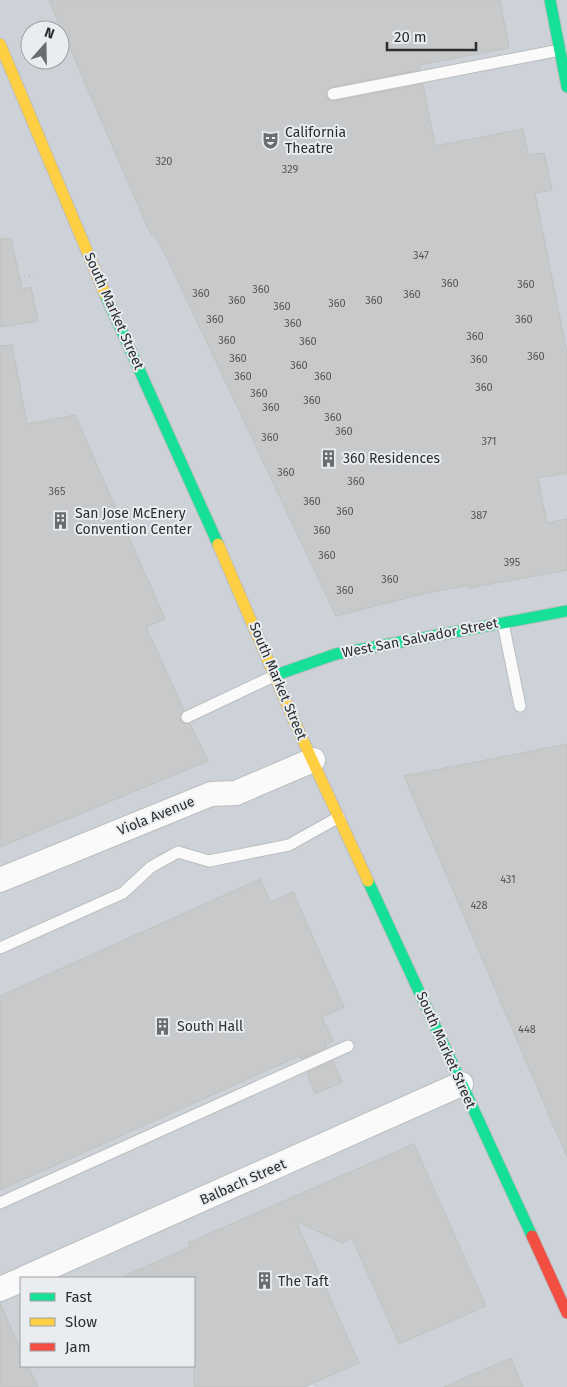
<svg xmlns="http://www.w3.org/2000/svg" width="567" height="1387" font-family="'Fira Sans',sans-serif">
	<rect width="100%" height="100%" fill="#dee0e2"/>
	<path fill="#cdd2d8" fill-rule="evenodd" d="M0,0H567V1387H315L313,1385L307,1387H0ZM30,30H60V60H30ZM21,1278H194V1366H21Z"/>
	<g fill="#c8c9ca" stroke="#c0c1c1">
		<path d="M49,0H500L509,48L419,65L420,70L332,87L328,89L326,95L328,99L334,101L423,84L435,146L523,129L528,155L544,153L552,190L535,193L567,353V473L538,478L547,523L567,519V570L469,588V585L422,594L336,616L168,260L154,234L151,235Z"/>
		<path d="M11,238L22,289L31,287L38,321L0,327V239Z"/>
		<path d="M12,345L27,424L75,415L165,619L146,627L184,710L181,713L180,720L183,723L190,724L208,761L0,847V346Z"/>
		<path d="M567,744V1157L404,776Z"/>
		<path d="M260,879L271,902L293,892L344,1007L322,1017L333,1041L325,1044L327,1047L301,1059L299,1056L0,1190V996Z"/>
		<path d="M333,1061L342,1082L315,1094L307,1073Z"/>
		<path d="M414,1144L486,1306L399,1344L352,1238L342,1243L296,1221L359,1363L304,1387H194V1278H120L190,1247L188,1243Z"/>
		<path d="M0,1303L21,1350V1366H28L38,1387H0Z"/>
		<path d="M511,1358L523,1387H444Z"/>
	</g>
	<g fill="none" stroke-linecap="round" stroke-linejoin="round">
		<defs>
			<g id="lane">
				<path d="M333,94L560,50"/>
				<path d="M503,623L520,706"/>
				<path d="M187,717L276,675"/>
				<path d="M0,948L123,893L151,867L178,852L209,861L289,845L339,817"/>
				<path d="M0,1203L348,1046"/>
			</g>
			<g id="street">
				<path d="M0,880L211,794L236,793L313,760"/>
				<path d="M25,1278L461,1084"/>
				<path d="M0,1289L21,1280"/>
			</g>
			<g id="fast">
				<path d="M550,0L567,87"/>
				<path d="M105,294L218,544"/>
				<path d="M276,675L336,654L567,611"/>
				<path d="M368,881L532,1236"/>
			</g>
			<g id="slow">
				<path d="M0,44L105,294"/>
				<path d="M218,544L295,723L368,881"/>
			</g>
			<path id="jam" d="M532,1236L567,1313"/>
		</defs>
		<use href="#lane" stroke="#bbbdbe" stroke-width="13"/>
		<use href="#street" stroke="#bbbdbe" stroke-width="26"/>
		<use href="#fast" stroke="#bbbdbe" stroke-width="13"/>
		<use href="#slow" stroke="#bbbdbe" stroke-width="13"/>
		<use href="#jam" stroke="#bbbdbe" stroke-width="13"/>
		<path stroke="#bfbfbf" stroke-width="3" stroke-dasharray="1 4" stroke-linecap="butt" d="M19,278L34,275"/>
		<use href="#lane" stroke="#fafafb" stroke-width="11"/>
		<use href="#street" stroke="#fafafb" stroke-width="24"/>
		<use href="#fast" stroke="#16e098" stroke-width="11"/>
		<use href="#slow" stroke="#ffcf43" stroke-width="11"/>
		<use href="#jam" stroke="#f24e42" stroke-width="11"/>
	</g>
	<defs>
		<symbol id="theatre-bare" viewBox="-9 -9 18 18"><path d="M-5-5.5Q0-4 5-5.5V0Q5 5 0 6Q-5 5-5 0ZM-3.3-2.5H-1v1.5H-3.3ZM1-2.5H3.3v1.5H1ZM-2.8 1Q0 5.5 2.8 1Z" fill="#6a6c6d" stroke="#eaedf0" stroke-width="2.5" paint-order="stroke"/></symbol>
		<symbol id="building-bare" viewBox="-9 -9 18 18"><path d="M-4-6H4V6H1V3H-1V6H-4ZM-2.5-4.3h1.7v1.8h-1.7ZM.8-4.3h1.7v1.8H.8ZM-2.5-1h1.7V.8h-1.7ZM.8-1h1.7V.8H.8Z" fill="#6a6c6d" stroke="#eaedf0" stroke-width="2.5" paint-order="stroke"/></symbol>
	</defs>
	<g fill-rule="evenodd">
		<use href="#theatre-bare" x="258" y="128" width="25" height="25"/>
		<use href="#building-bare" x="316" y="446" width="25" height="25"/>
		<use href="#building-bare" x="48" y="508" width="25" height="25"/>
		<use href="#building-bare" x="150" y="1014" width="25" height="25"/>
		<use href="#building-bare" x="252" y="1268" width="25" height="25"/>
	</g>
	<g text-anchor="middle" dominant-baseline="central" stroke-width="4" stroke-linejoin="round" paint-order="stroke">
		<g font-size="11" fill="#555656">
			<text x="164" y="161">320</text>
			<text x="290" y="169">329</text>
			<text x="421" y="255">347</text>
			<text x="450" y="283">360</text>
			<text x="526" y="284">360</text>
			<text x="261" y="289">360</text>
			<text x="201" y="293">360</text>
			<text x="412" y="294">360</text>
			<text x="237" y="300">360</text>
			<text x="374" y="300">360</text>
			<text x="337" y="303">360</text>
			<text x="282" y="306">360</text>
			<text x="215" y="319">360</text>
			<text x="524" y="319">360</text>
			<text x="293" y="323">360</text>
			<text x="475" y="336">360</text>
			<text x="227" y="340">360</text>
			<text x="308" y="341">360</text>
			<text x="536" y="356">360</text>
			<text x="238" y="358">360</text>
			<text x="479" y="359">360</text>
			<text x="299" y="365">360</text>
			<text x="243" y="376">360</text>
			<text x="323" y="376">360</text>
			<text x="484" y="387">360</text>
			<text x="259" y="393">360</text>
			<text x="312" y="400">360</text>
			<text x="271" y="407">360</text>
			<text x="333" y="417">360</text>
			<text x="344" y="431">360</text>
			<text x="270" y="437">360</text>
			<text x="489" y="441">371</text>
			<text x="286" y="472">360</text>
			<text x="356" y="481">360</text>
			<text x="57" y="491">365</text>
			<text x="312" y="501">360</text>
			<text x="345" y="511">360</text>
			<text x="479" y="515">387</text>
			<text x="322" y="530">360</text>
			<text x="327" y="555">360</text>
			<text x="512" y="562">395</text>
			<text x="390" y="579">360</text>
			<text x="345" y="590">360</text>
			<text x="508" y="879">431</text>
			<text x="479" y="905">428</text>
			<text x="527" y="1029">448</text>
		</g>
		<g font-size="14" fill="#2c2d2e" stroke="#eaedf0" text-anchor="start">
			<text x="285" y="132">California<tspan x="285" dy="16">Theatre</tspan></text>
			<text x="343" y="458">360 Residences</text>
			<text x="75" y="513">San Jose McEnery<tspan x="75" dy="16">Convention Center</tspan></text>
			<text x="177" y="1026">South Hall</text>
			<text x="278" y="1281">The Taft</text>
		</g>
		<g font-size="14" fill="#2c2d2e" stroke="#eaedf0">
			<text transform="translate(114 311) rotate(66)">South Market Street</text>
			<text transform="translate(420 638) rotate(-11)">West San Salvador Street</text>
			<text transform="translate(278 681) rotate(67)">South Market Street</text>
			<text transform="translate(156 816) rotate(-22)">Viola Avenue</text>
			<text transform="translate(446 1050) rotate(66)">South Market Street</text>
			<text transform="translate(243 1182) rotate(-24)">Balbach Street</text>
		</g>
	</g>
	<rect x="20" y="1277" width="175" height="90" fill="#eaedf0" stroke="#9ea0a2"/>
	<rect x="30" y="1293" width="25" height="8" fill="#16e098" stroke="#9ea0a2"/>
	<text x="65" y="1302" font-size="15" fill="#2c2d2e">Fast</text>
	<rect x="30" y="1318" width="25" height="8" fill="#ffcf43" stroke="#9ea0a2"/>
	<text x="65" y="1327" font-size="15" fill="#2c2d2e">Slow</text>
	<rect x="30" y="1343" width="25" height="8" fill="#f24e42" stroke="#9ea0a2"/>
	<text x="65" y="1352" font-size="15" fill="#2c2d2e">Jam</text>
	<g transform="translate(45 45) rotate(20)"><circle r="24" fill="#eaedf0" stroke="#9ea0a2"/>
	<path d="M0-4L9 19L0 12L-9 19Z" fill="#6a6c6d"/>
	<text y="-8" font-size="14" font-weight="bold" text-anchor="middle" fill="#2c2d2e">N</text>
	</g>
	<path d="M387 42v8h89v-8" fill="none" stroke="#2c2d2e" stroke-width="2.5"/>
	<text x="394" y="42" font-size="15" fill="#2c2d2e" stroke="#eaedf0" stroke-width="4" paint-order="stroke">20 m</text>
</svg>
